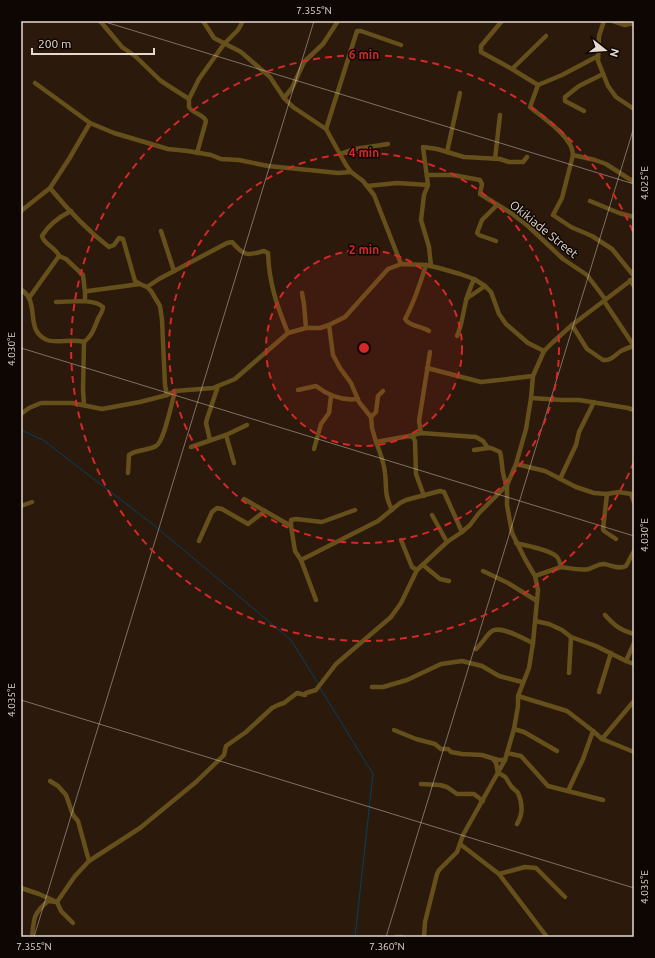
<svg xmlns="http://www.w3.org/2000/svg" width="655" height="958" font-family="Ubuntu,sans-serif">
	<rect width="100%" height="100%" fill="#2b190c"/>
	<g fill="none" stroke-linecap="round" stroke-linejoin="round">
		<g stroke="#004065" stroke-width="1">
			<path d="M21,430L43,440L155,526L291,640L319,685"/>
			<path d="M320,688L373,774L355,937"/>
		</g>
		<g stroke="#654f1a" stroke-width="4.5">
			<path d="M100,21L122,47L135,56L161,81L189,99"/>
			<path d="M203,21L214,38L241,52L270,77L284,98L293,107L326,129L346,165L351,172L363,181L374,195L401,264"/>
			<path d="M502,21L481,46V52L512,69"/>
			<path d="M604,21L599,36L598,61L608,86L616,97L634,109"/>
			<path d="M613,21L625,25L634,23"/>
			<path d="M598,56L562,75L538,85L530,107C543,118 573,137 573,155L595,160L606,164L634,182"/>
			<path d="M35,83L90,123L114,133L168,149L188,151L211,155L221,159L239,160L268,166L319,171L338,173L351,172"/>
			<path d="M538,85L512,69L546,36"/>
			<path d="M284,98L292,88L304,62L323,44L338,21"/>
			<path d="M584,111L565,101V97L579,86L603,74"/>
			<path d="M326,129L357,31H361L401,45"/>
			<path d="M447,152L460,93"/>
			<path d="M197,153L206,121C203,114 193,114 189,107V99L199,79L224,44L238,30L243,21"/>
			<path d="M340,154L355,149L388,144"/>
			<path d="M573,155L562,198L553,215L571,227L592,236L612,249L634,276"/>
			<path d="M495,159L500,115"/>
			<path d="M427,175H453L480,180L482,184L480,194L511,213L528,226L563,259L587,275L605,299"/>
			<path d="M367,186L397,183L428,185"/>
			<path d="M50,188L69,159L90,123"/>
			<path d="M590,201L619,213L634,217"/>
			<path d="M21,211L50,188C68,210 87,230 109,247L114,245L119,238L123,239L135,281L140,284L147,287L151,291L160,306L162,320L165,385L167,395"/>
			<path d="M161,231L174,271"/>
			<path d="M496,241L479,235L477,233L482,220L497,205"/>
			<path d="M59,256L66,259L83,275L85,292"/>
			<path d="M426,265C420,284 415,301 405,319C409,326 421,326 429,331"/>
			<path d="M431,266L429,247L421,220L424,195L428,185L423,147L437,149L464,157L500,159L509,162H523L527,157"/>
			<path d="M630,280L634,286"/>
			<path d="M147,287L159,279L227,243L232,242C244,256 247,256 264,251L268,253C269,283 277,306 288,333"/>
			<path d="M21,289C24,292 28,295 29,298C36,312 28,332 47,340C58,344 72,338 84,342L83,390L84,405"/>
			<path d="M302,293L304,304L306,328"/>
			<path d="M29,298L59,256C56,247 44,245 42,236C49,224 59,217 71,211"/>
			<path d="M466,299L485,286"/>
			<path d="M85,301V292L88,291L140,284"/>
			<path d="M604,301L634,346"/>
			<path d="M56,302C68,302 94,298 103,307C103,312 100,314 98,319C94,328 93,335 84,342"/>
			<path d="M572,325L587,349L603,360C611,361 615,355 621,351C625,349 630,347 634,346"/>
			<path d="M457,336C462,325 463,313 466,301C468,293 471,286 474,279"/>
			<path d="M427,368L481,382L533,376"/>
			<path d="M298,390L316,386C329,396 342,401 358,399"/>
			<path d="M531,398L562,400H579L628,408L634,410"/>
			<path d="M21,414L29,408L41,403H72L102,409L140,402L167,395L175,391L213,388L235,379L288,333L306,328H320L329,325L345,317L388,269L401,264L426,265L439,268L460,274L474,279L485,286L491,292L499,314L506,324L528,343L544,351"/>
			<path d="M371,417L376,412L378,396L383,391"/>
			<path d="M421,433L419,421L430,352"/>
			<path d="M226,435L234,463"/>
			<path d="M409,436L413,437L415,441L416,474L424,496"/>
			<path d="M210,440L206,423L207,419L218,386"/>
			<path d="M376,442C380,452 384,462 385,473C387,489 384,494 392,510"/>
			<path d="M191,447L226,435L247,425"/>
			<path d="M314,449L321,424L329,413L331,396"/>
			<path d="M474,450L488,448"/>
			<path d="M516,464L545,471L576,487L594,493L607,494L619,492L631,494"/>
			<path d="M128,473L129,455C137,449 148,451 156,446C164,442 172,401 175,391"/>
			<path d="M560,479L576,445L579,432L594,402"/>
			<path d="M607,494L603,529L604,531L616,539"/>
			<path d="M634,494L633,498L631,494L634,502"/>
			<path d="M244,499L291,526L295,551L301,560L316,600"/>
			<path d="M21,506L32,502"/>
			<path d="M432,515L447,542"/>
			<path d="M291,526V520L296,519L322,522L355,510"/>
			<path d="M401,540L412,567L417,570"/>
			<path d="M199,541L212,512L217,508L222,509L248,524L265,511"/>
			<path d="M516,543C527,546 548,549 556,556C559,558 560,563 561,567C570,568 580,571 589,569C594,567 598,564 604,564C612,565 619,570 626,566L634,551"/>
			<path d="M301,560L378,521L400,503L406,500L440,491L444,492L462,532"/>
			<path d="M423,565L440,579L449,581"/>
			<path d="M483,571L508,583L537,601"/>
			<path d="M535,576L561,567"/>
			<path d="M605,615C615,626 620,630 634,634"/>
			<path d="M535,621L549,624L562,630L571,637L596,646L626,661L634,664"/>
			<path d="M476,649C482,644 487,634 492,631C501,625 524,639 533,643"/>
			<path d="M626,661L634,643"/>
			<path d="M569,673L571,637"/>
			<path d="M372,687H383L407,680L441,664L462,661L482,666L499,676L522,682"/>
			<path d="M599,692L611,653"/>
			<path d="M518,696L567,711L593,731L602,739L634,752"/>
			<path d="M514,729L524,732L557,751"/>
			<path d="M394,730L416,739L435,744L441,749H448L451,752L462,754L482,755L498,760H505"/>
			<path d="M602,739L634,701"/>
			<path d="M507,753L521,756L548,786L603,800"/>
			<path d="M493,759L496,763L498,773C509,778 505,778 511,786C513,789 516,790 518,793C523,804 523,814 517,824"/>
			<path d="M50,781L58,786L66,795L73,815L78,821L89,861"/>
			<path d="M421,784L440,785L447,787L457,794H474L483,801"/>
			<path d="M568,791L583,759L593,731"/>
			<path d="M460,844L499,874L547,937"/>
			<path d="M499,874L525,867L536,868L565,897"/>
			<path d="M21,888L39,894L57,902L61,911L73,923"/>
			<path d="M32,937C34,918 33,914 48,901L57,902L75,876L89,861L140,828L196,782L224,755L226,746L246,732L272,708L278,705L284,703L297,693L305,695L306,693L316,690L336,664L391,617L401,603L417,570L447,542L462,532L470,525L479,513L507,485C501,475 503,463 500,452L491,448H488L483,441L476,437L421,433L409,436L376,442L372,428L371,417L359,402L351,383L340,368L333,355L329,325"/>
			<path d="M396,937H402"/>
			<path d="M424,937L425,922L437,874L439,870L457,852L463,835L505,760L514,729L518,706V696L529,668L533,643L538,590L535,576L525,559L512,533L507,505V485L516,464L526,429L531,398L533,376L544,351L552,343L572,325L634,278"/>
		</g>
	</g>
	<path fill="none" stroke="#e5d9d0" stroke-width="1" stroke-opacity="0.45" d="M102,21L634,184M21,348L634,536M21,700L634,888M34,937L314,21M386,937L634,127"/>
	<circle cx="364" cy="348" r="98" fill="#d62828" fill-opacity=".12"/>
	<g fill="none" stroke="#d62828" stroke-width="2" stroke-dasharray="7 5">
		<circle cx="364" cy="348" r="98"/>
		<circle cx="364" cy="348" r="195"/>
		<path d="M634 462A293 293 0 1 1 634 234"/>
	</g>
	<g text-anchor="middle" dominant-baseline="central" stroke-width="3" stroke-linejoin="round" paint-order="stroke">
		<g font-size="12" fill="#e5d9d0" stroke="#0d0603">
			<text transform="translate(544 229) rotate(39)">Okikiade Street</text>
		</g>
	</g>
	<circle cx="364" cy="348" r="6" fill="#d62828" stroke="#0d0603" stroke-width="2"/>
	<g font-size="12" text-anchor="middle" font-weight="bold" fill="#d62828" stroke="#0d0603" stroke-width="3" stroke-linejoin="round" paint-order="stroke">
		<text x="364" y="59">6 min</text>
		<text x="364" y="157">4 min</text>
		<text x="364" y="254">2 min</text>
	</g>
	<rect width="655" height="958" fill="none" stroke="#0d0603" stroke-width="44"/>
	<g transform="translate(605 50) rotate(107)" stroke="#0d0603" stroke-width="3" paint-order="stroke">
	<path d="M0-3L7 15L0 10L-7 15Z" fill="#e5d9d0"/>
	<text y="-6" font-size="11" font-weight="bold" text-anchor="middle" fill="#e5d9d0">N</text>
	</g>
	<path d="M32 48v6h122v-6" fill="none" stroke="#e5d9d0" stroke-width="2"/>
	<text x="38" y="48" font-size="12" fill="#e5d9d0" stroke="#0d0603" stroke-width="3" paint-order="stroke">200 m</text>
	<rect x="22" y="22" width="611" height="914" fill="none" stroke="#e5d9d0" stroke-width="1.5"/>
	<g font-size="10" text-anchor="middle" fill="#e5d9d0">
		<text x="314" y="14">7.355°N</text>
		<text transform="translate(644 183) rotate(-90)" y="4">4.025°E</text>
		<text transform="translate(11 349) rotate(-90)" y="4">4.030°E</text>
		<text transform="translate(644 535) rotate(-90)" y="4">4.030°E</text>
		<text transform="translate(11 700) rotate(-90)" y="4">4.035°E</text>
		<text transform="translate(644 887) rotate(-90)" y="4">4.035°E</text>
		<text x="34" y="950">7.355°N</text>
		<text x="387" y="950">7.360°N</text>
	</g>
</svg>
